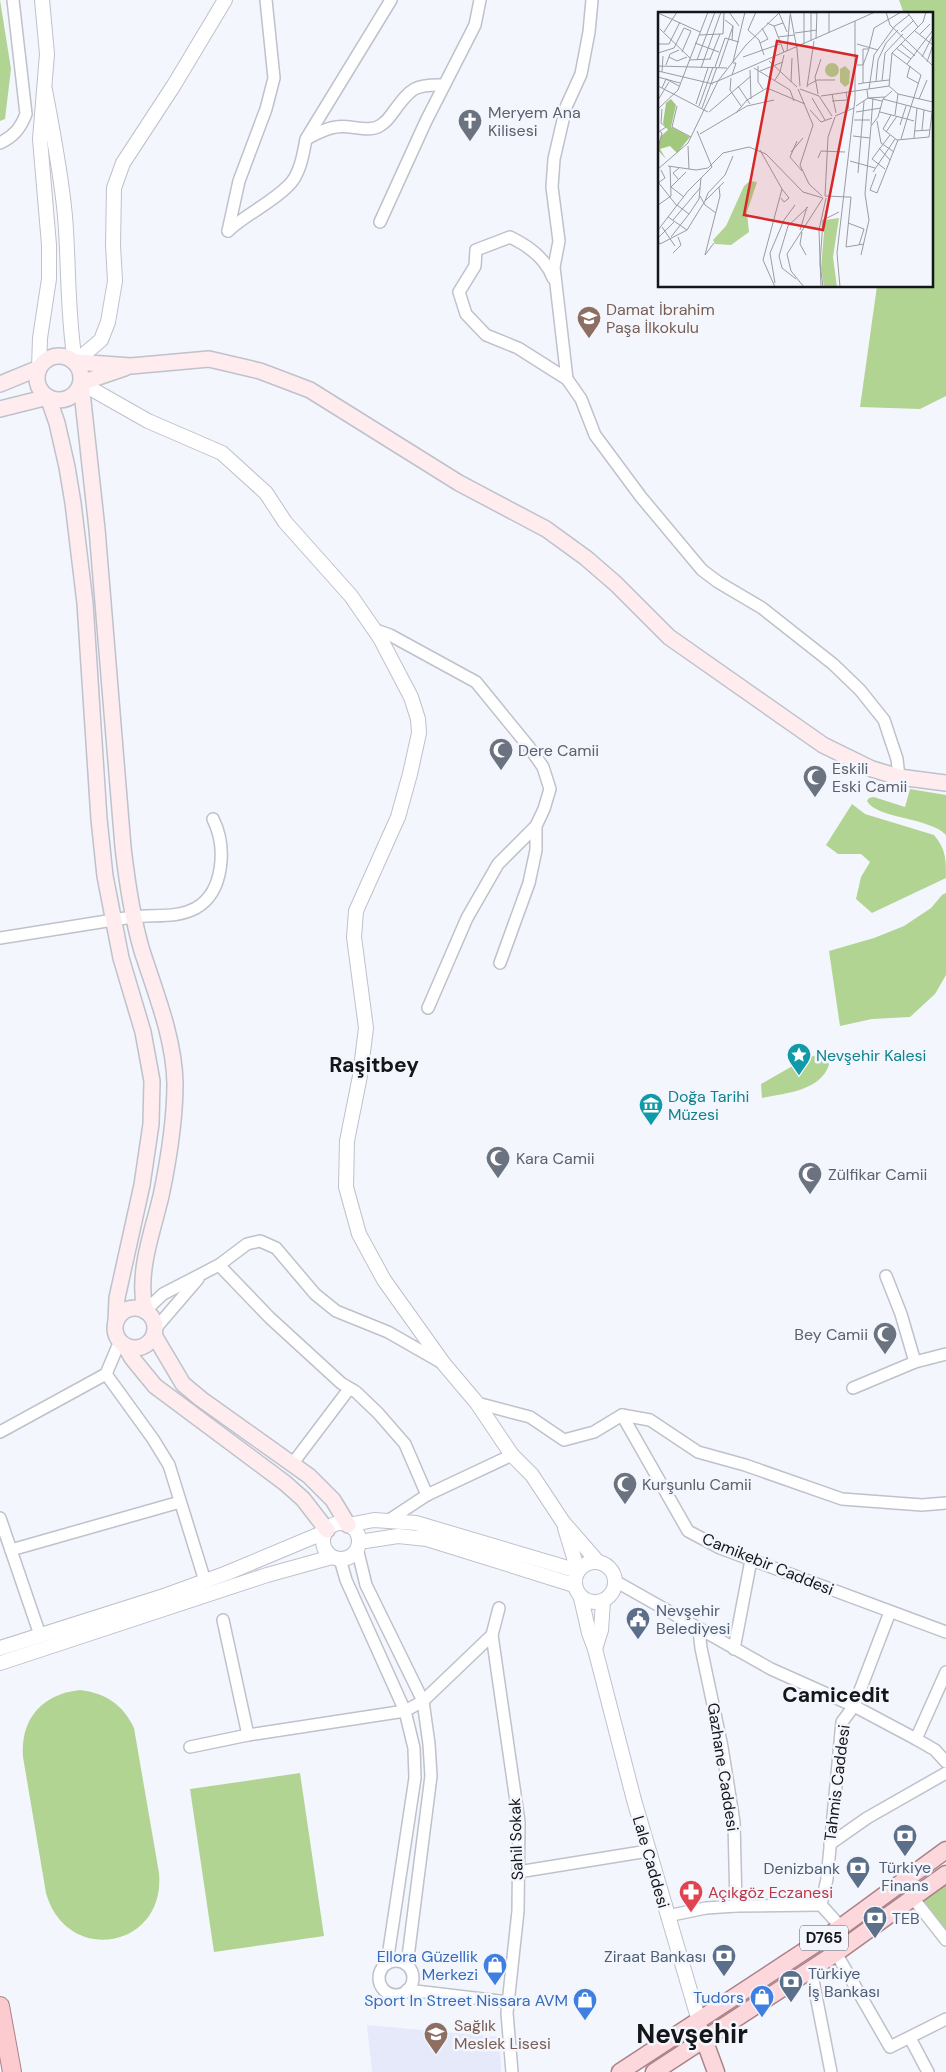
<svg xmlns="http://www.w3.org/2000/svg" width="946" height="2072" font-family="'DM Sans',sans-serif">
	<rect width="100%" height="100%" fill="#f4f6fe"/>
	<path fill="#e5e9fa" d="M367,2025L500,2037L501,2072H372Z"/>
	<g fill="#b2d493">
		<path d="M0,0L11,69L5,119L0,121Z"/>
		<path d="M899,0H946V396L920,409L860,407L877,286H932V14H904Z"/>
		<path d="M910,789L946,795V835C929,817 877,819 867,801L869,798L874,797L905,807Z"/>
		<path d="M852,804L865,814L934,835C946,850 946,858 946,878L872,913L856,899L861,877L870,862L861,854H838L826,845Z"/>
		<path d="M946,893V975L935,994L910,1017L872,1019L840,1026L829,951L874,938L904,926L931,908L942,895Z"/>
		<path d="M816,1055L826,1057L829,1065C820,1091 786,1093 762,1098L761,1084L803,1060Z"/>
		<path d="M80,1690C106,1693 123,1705 134,1728L159,1873C166,1949 66,1966 46,1893L23,1757C20,1719 42,1694 80,1690Z"/>
		<path d="M300,1773L324,1936L214,1952L190,1789Z"/>
		<path d="M946,1881V1932L917,1900Z"/>
	</g>
	<g fill="none" stroke-linecap="round" stroke-linejoin="round">
		<defs>
			<g id="minor">
				<path d="M592,0L589,32L581,74L566,107L554,159L552,187L559,241L554,267L567,379L581,399L595,435L641,497L702,570L718,582L762,608L833,664L860,690L884,720L897,759L899,777"/>
				<path d="M308,138C316,134 326,128 336,127C350,124 369,134 381,125C386,122 390,117 394,111C411,88 415,84 444,85"/>
				<path d="M0,143C14,136 20,129 26,114L13,0"/>
				<path d="M380,222L426,121L475,25L480,0"/>
				<path d="M228,231C246,214 270,204 288,186C300,175 303,155 306,139L391,0"/>
				<path d="M228,231L239,181L266,109L274,78L266,0"/>
				<path d="M553,278C546,259 529,246 510,237L476,250L475,266L459,292L466,314L486,335L518,348L567,379"/>
				<path d="M373,629L390,635L476,682L529,747L543,767L550,789L544,809L536,826V850L529,883L500,963"/>
				<path d="M0,938C44,931 88,924 132,917C154,914 175,919 196,908C224,892 227,847 213,819"/>
				<path d="M428,1008L467,918L498,864L536,826"/>
				<path d="M219,1265L270,1318L341,1383L356,1392L378,1413L405,1444L427,1495"/>
				<path d="M886,1276L901,1314L915,1362"/>
				<path d="M145,1311L163,1294L219,1265L247,1244L260,1241L276,1248L315,1294L336,1311L388,1332L444,1364"/>
				<path d="M155,1329L198,1279"/>
				<path d="M106,1374L153,1439L169,1465L205,1581"/>
				<path d="M853,1388L915,1362L946,1354"/>
				<path d="M477,1403L530,1417L564,1440L594,1432L622,1415L650,1420L698,1452L745,1465L842,1499L922,1505L946,1503"/>
				<path d="M622,1415L688,1531L720,1548L946,1632"/>
				<path d="M0,1432L106,1374L120,1341"/>
				<path d="M293,1463L349,1389"/>
				<path d="M0,1518L40,1635"/>
				<path d="M389,1520L427,1495L512,1455"/>
				<path d="M357,1548L366,1585L423,1701L429,1744L431,1776L407,1965"/>
				<path d="M11,1550L180,1502"/>
				<path d="M340,1559L346,1580L405,1711L414,1748L415,1778L387,1963"/>
				<path d="M615,1581L771,1669L854,1706L916,1739L935,1750L946,1762"/>
				<path d="M499,1608L492,1635L519,1822L518,1911L507,2013L512,2072"/>
				<path d="M223,1620L248,1735"/>
				<path d="M699,1630L701,1648L722,1747L734,1822L736,1906"/>
				<path d="M734,1649L751,1560"/>
				<path d="M916,1739L946,1672"/>
				<path d="M190,1747L248,1735L405,1711L423,1701L492,1635"/>
				<path d="M830,1844L867,1818L946,1773"/>
				<path d="M518,1872L648,1851"/>
				<path d="M913,1898L946,1940"/>
				<path d="M821,1905L827,1879L842,1722L854,1706L890,1612"/>
				<path d="M821,1905L841,1927"/>
				<path d="M667,1916L706,1908L736,1906L821,1905"/>
				<path d="M836,1953L890,2047L946,2019"/>
				<circle cx="396" cy="1978" r="17"/>
				<path d="M811,1970L831,2072"/>
				<path d="M407,1990L508,2002"/>
				<path d="M910,2038L928,2072"/>
			</g>
			<g id="tertiary">
				<path d="M45,90C53,132 61,173 65,216C69,264 67,313 75,362L101,340L108,322L115,281L113,245L114,188L123,163L174,85L225,0"/>
				<path d="M39,368L40,338L49,279V245L40,139L47,54L42,0"/>
				<path d="M81,383L148,421L222,453L266,493L285,522L351,596L380,638L411,697L418,719L419,733L410,774L398,817L356,911L354,937L366,1028L360,1076L347,1141L346,1187L359,1234L384,1280L444,1364L477,1403L512,1455L532,1475L563,1522L598,1562"/>
				<circle cx="341" cy="1541" r="18"/>
				<path d="M348,1525L374,1520L416,1523L578,1571"/>
				<path d="M565,1528L578,1571"/>
				<path d="M359,1542L398,1536L427,1539L574,1585"/>
				<circle cx="595" cy="1582" r="20"/>
				<path d="M581,1598L589,1633L595,1649L634,1800L699,2021"/>
				<path d="M0,1648L161,1597L227,1573L325,1532"/>
				<path d="M595,1649L601,1630L603,1601"/>
				<path d="M0,1663L267,1575L332,1557"/>
			</g>
			<g id="secondary">
				<circle cx="59" cy="378" r="22"/>
				<path d="M75,362L131,366L209,359L260,371L310,390L459,483L546,529L586,558L616,584L669,637L823,745L872,769L899,777L946,783"/>
				<path d="M125,368L81,383L97,529L123,847C127,882 132,917 142,951C156,994 174,1038 175,1083C175,1121 169,1158 161,1196C152,1234 137,1271 145,1311"/>
				<path d="M0,384L39,368"/>
				<path d="M0,409L48,397L57,423L67,467L73,503L85,603L99,819L105,876L121,958L143,1032L152,1081L151,1124L142,1185L117,1298L116,1321"/>
				<circle cx="135" cy="1328" r="20"/>
				<path d="M154,1335L183,1384L201,1399L309,1476L333,1500L348,1525"/>
				<path d="M125,1346L132,1358L155,1386L285,1483L303,1499L327,1530"/>
			</g>
			<g id="primary">
				<path d="M701,2031L716,2072"/>
				<path d="M620,2072L841,1927L946,1850"/>
				<path d="M654,2072L836,1953L946,1874"/>
			</g>
			<path id="trunk" d="M0,2006L12,2072"/>
		</defs>
		<use href="#minor" stroke="#bfc1cb" stroke-width="14"/>
		<use href="#tertiary" stroke="#bfc1cb" stroke-width="16"/>
		<use href="#secondary" stroke="#bfc1cb" stroke-width="18"/>
		<use href="#primary" stroke="#aa8389" stroke-width="19"/>
		<use href="#trunk" stroke="#aa8389" stroke-width="20"/>
		<use href="#minor" stroke="#fff" stroke-width="11"/>
		<use href="#tertiary" stroke="#fff" stroke-width="14"/>
		<use href="#secondary" stroke="#feecee" stroke-width="15"/>
		<use href="#primary" stroke="#fcd8dc" stroke-width="16"/>
		<use href="#trunk" stroke="#fbcbd0" stroke-width="18"/>
	</g>
	<defs>
		<symbol id="church-pin" viewBox="-11 -11 22 30"><path d="M0 17L-7.5 6A9.5 9.5 0 1 1 7.5 6Z" fill="#6b7280" stroke="#f4f6fe"/><path d="M-1.2-6h2.4v3.5h3.3v2.4h-3.3V6h-2.4V-.1h-3.3v-2.4h3.3Z" fill="#fff"/></symbol>
		<symbol id="school-pin" viewBox="-11 -11 22 30"><path d="M0 17L-7.5 6A9.5 9.5 0 1 1 7.5 6Z" fill="#8d6e63" stroke="#f4f6fe"/><path d="M0-5L7-2L0 1L-7-2ZM-4 1L0 2.5L4 1V4Q0 6-4 4Z" fill="#fff"/></symbol>
		<symbol id="mosque-pin" viewBox="-11 -11 22 30"><path d="M0 17L-7.5 6A9.5 9.5 0 1 1 7.5 6Z" fill="#6b7280" stroke="#f4f6fe"/><path d="M3.5-4.9A6 6 0 1 0 3.5 4.9A5 5 0 1 1 3.5-4.9Z" fill="#fff"/></symbol>
		<symbol id="sight-pin" viewBox="-11 -11 22 30"><path d="M0 17L-7.5 6A9.5 9.5 0 1 1 7.5 6Z" fill="#0f9aa8" stroke="#f4f6fe"/><path d="M0-6L1.8-2.2L6-1.7L2.9 1.2L3.7 5.4L0 3.3L-3.7 5.4L-2.9 1.2L-6-1.7L-1.8-2.2Z" fill="#fff"/></symbol>
		<symbol id="museum-pin" viewBox="-11 -11 22 30"><path d="M0 17L-7.5 6A9.5 9.5 0 1 1 7.5 6Z" fill="#0f9aa8" stroke="#f4f6fe"/><path d="M0-6L6-3V-2H-6V-3ZM-5-1h2V3h-2ZM-1-1h2V3h-2ZM3-1h2V3H3ZM-6 4H6V6H-6Z" fill="#fff"/></symbol>
		<symbol id="civic-pin" viewBox="-11 -11 22 30"><path d="M0 17L-7.5 6A9.5 9.5 0 1 1 7.5 6Z" fill="#5c6f8a" stroke="#f4f6fe"/><path d="M-.6-6.5H3V-4.5H.6V-3L4-1V1h2V6H-6V1h2V-1L-.6-3ZM-1.2 2.5V6h2.4V2.5Z" fill="#fff"/></symbol>
		<symbol id="bank-pin" viewBox="-11 -11 22 30"><path d="M0 17L-7.5 6A9.5 9.5 0 1 1 7.5 6Z" fill="#5c6f8a" stroke="#f4f6fe"/><path d="M-6-4H6V4H-6ZM0-2.3a2.3 2.3 0 1 0 0 4.6a2.3 2.3 0 1 0 0-4.6Z" fill="#fff"/></symbol>
		<symbol id="pharmacy-pin" viewBox="-11 -11 22 30"><path d="M0 17L-7.5 6A9.5 9.5 0 1 1 7.5 6Z" fill="#e0444e" stroke="#f4f6fe"/><path d="M-2-6h4v4h4v4h-4v4h-4v-4h-4v-4h4Z" fill="#fff"/></symbol>
		<symbol id="shop-pin" viewBox="-11 -11 22 30"><path d="M0 17L-7.5 6A9.5 9.5 0 1 1 7.5 6Z" fill="#3f7fe0" stroke="#f4f6fe"/><path d="M-5-2.5h2.3a2.7 3.5 0 0 1 5.4 0H5L5.5 6h-11ZM-1.5-2.5h3a1.5 2.3 0 0 0-3 0Z" fill="#fff"/></symbol>
	</defs>
	<g fill-rule="evenodd">
		<use href="#church-pin" x="456" y="107" width="28" height="38"/>
		<use href="#school-pin" x="575" y="304" width="28" height="38"/>
		<use href="#mosque-pin" x="487" y="736" width="28" height="38"/>
		<use href="#mosque-pin" x="801" y="763" width="28" height="38"/>
		<use href="#sight-pin" x="785" y="1041" width="28" height="38"/>
		<use href="#museum-pin" x="637" y="1091" width="28" height="38"/>
		<use href="#mosque-pin" x="484" y="1144" width="28" height="38"/>
		<use href="#mosque-pin" x="796" y="1160" width="28" height="38"/>
		<use href="#mosque-pin" x="871" y="1320" width="28" height="38"/>
		<use href="#mosque-pin" x="611" y="1470" width="28" height="38"/>
		<use href="#civic-pin" x="624" y="1605" width="28" height="38"/>
		<use href="#bank-pin" x="891" y="1822" width="28" height="38"/>
		<use href="#bank-pin" x="844" y="1854" width="28" height="38"/>
		<use href="#pharmacy-pin" x="677" y="1878" width="28" height="38"/>
		<use href="#bank-pin" x="861" y="1904" width="28" height="38"/>
		<use href="#bank-pin" x="710" y="1942" width="28" height="38"/>
		<use href="#shop-pin" x="481" y="1951" width="28" height="38"/>
		<use href="#bank-pin" x="777" y="1968" width="28" height="38"/>
		<use href="#shop-pin" x="748" y="1983" width="28" height="38"/>
		<use href="#shop-pin" x="571" y="1986" width="28" height="38"/>
		<use href="#school-pin" x="422" y="2020" width="28" height="38"/>
	</g>
	<g text-anchor="middle" dominant-baseline="central" stroke-width="5" stroke-linejoin="round" paint-order="stroke">
		<rect fill="#f4f6fe" stroke="#58595e" stroke-width="1" x="800" y="1925.5" width="48" height="25" rx="4"/>
		<g font-size="15" font-weight="bold" fill="#151619">
			<text x="824" y="1938">D765</text>
		</g>
		<g font-size="16" fill="#5b616d" stroke="#f4f6fe" text-anchor="start">
			<text x="488" y="112">Meryem Ana<tspan x="488" dy="18">Kilisesi</tspan></text>
			<text x="518" y="750">Dere Camii</text>
			<text x="832" y="768">Eskili<tspan x="832" dy="18">Eski Camii</tspan></text>
			<text x="516" y="1158">Kara Camii</text>
			<text x="828" y="1174">Zülfikar Camii</text>
			<text x="868" y="1334" text-anchor="end">Bey Camii</text>
			<text x="642" y="1484">Kurşunlu Camii</text>
		</g>
		<g font-size="16" fill="#785e54" stroke="#f4f6fe" text-anchor="start">
			<text x="606" y="309">Damat İbrahim<tspan x="606" dy="18">Paşa İlkokulu</tspan></text>
			<text x="454" y="2025">Sağlık<tspan x="454" dy="18">Meslek Lisesi</tspan></text>
		</g>
		<g font-size="16" fill="#0d838f" stroke="#f4f6fe" text-anchor="start">
			<text x="816" y="1055">Nevşehir Kalesi</text>
			<text x="668" y="1096">Doğa Tarihi<tspan x="668" dy="18">Müzesi</tspan></text>
		</g>
		<g font-size="16" fill="#151619" stroke="#f4f6fe">
			<text transform="translate(768 1564) rotate(22)">Camikebir Caddesi</text>
			<text transform="translate(723 1767) rotate(81)">Gazhane Caddesi</text>
			<text transform="translate(837 1783) rotate(-83)">Tahmis Caddesi</text>
			<text transform="translate(516 1839) rotate(-92)">Sahil Sokak</text>
			<text transform="translate(651 1862) rotate(74)">Lale Caddesi</text>
		</g>
		<g font-size="16" fill="#4e5e75" stroke="#f4f6fe" text-anchor="start">
			<text x="656" y="1610">Nevşehir<tspan x="656" dy="18">Belediyesi</tspan></text>
			<text x="905" y="1867" text-anchor="middle">Türkiye<tspan x="905" dy="18">Finans</tspan></text>
			<text x="840" y="1868" text-anchor="end">Denizbank</text>
			<text x="892" y="1918">TEB</text>
			<text x="706" y="1956" text-anchor="end">Ziraat Bankası</text>
			<text x="808" y="1973">Türkiye<tspan x="808" dy="18">İş Bankası</tspan></text>
		</g>
		<g font-size="16" fill="#be3a42" stroke="#f4f6fe" text-anchor="start">
			<text x="708" y="1892">Açıkgöz Eczanesi</text>
		</g>
		<g font-size="16" fill="#366cbe" stroke="#f4f6fe" text-anchor="end">
			<text x="478" y="1956">Ellora Güzellik<tspan x="478" dy="18">Merkezi</tspan></text>
			<text x="744" y="1997">Tudors</text>
			<text x="568" y="2000">Sport In Street Nissara AVM</text>
		</g>
		<g font-size="21" font-weight="bold" fill="#151619" stroke="#f4f6fe">
			<text x="374" y="1065">Raşitbey</text>
			<text x="836" y="1695">Camicedit</text>
		</g>
		<g font-size="26" font-weight="bold" fill="#151619" stroke="#f4f6fe">
			<text x="692" y="2034">Nevşehir</text>
		</g>
	</g>
	<g transform="translate(658 12)">
		<rect width="275" height="275" fill="#f4f6fe"/>
		<path d="M167 58a7 7 0 1 1 14 0a7 7 0 1 1-14 0ZM187,54L192,59L191,72L187,75L182,70V57ZM92,169L99,170L89,200L91,220L73,233L57,232L55,228L68,214L86,174ZM181,206L175,245L179,275H166L163,256L167,208Z" fill="#b2d493"/>
		<path d="M13,87L18,93L13,115L32,125L19,141L12,134L2,137L8,147L0,138L3,124L10,118L5,111L8,91Z" fill="#a2c87d"/>
		<path fill="none" stroke="#9b9ca2" stroke-width="1" d="M71,0L81,14M132,0L139,37M141,0L159,1M146,0V32M171,0V21M228,0L232,13L275,54M249,0L260,15M0,1L42,20M121,1L129,20M153,1V29M67,8L75,14L74,28M109,11L116,14L125,11M116,14L126,40M2,17L32,46M90,18L101,28L106,43M90,18L98,0M257,19L275,33L269,50M6,20L19,0M243,20L255,9M137,21L159,18M41,23L62,22M261,23L272,12M120,25L136,23M158,27L159,0M37,31L61,40M102,31L110,27L104,16M0,32H11L22,10M199,32L220,38M243,32L257,44M238,36L253,47M139,37L142,74M129,39L132,3M0,41L16,36L26,16L33,19L24,40M11,45L19,49L29,45M85,45L122,32M264,45L275,23M52,47L62,22H65L66,0M31,48L53,47M39,48L57,0M111,49L139,75M75,50L87,0M249,52L275,18M8,53L12,42L21,38M199,53H205L211,37M0,54L69,56M100,54V70L105,77M252,54L249,65L260,71M57,55L67,26L81,30M61,55L75,14M43,56L63,0M96,56L132,78L136,89M92,58L93,87M0,59L55,72M102,59L125,50M4,60L5,44M74,63L78,51H75M0,65L22,71M73,66L72,78L83,94M117,68L122,60L126,43M218,69L220,48L228,31L240,18M224,69L227,41L245,22M133,70L134,46M54,71L60,69L88,33L122,0M205,71L231,68M200,72L205,71V37H211L216,16L243,0M150,73L159,68H177M0,74L50,100M80,74L92,92M231,74L234,41L265,10L268,0M231,74L240,82L275,90M149,75L156,29M4,76L8,67L21,74M140,77L155,113L142,153L151,172L164,184M142,77L161,84M211,77L216,43L237,14L251,3M209,78L210,86L224,89M188,80L191,97M160,82L157,65L163,47M174,82L178,101M161,84L174,104M163,84L231,74M154,86L167,108M225,87L274,100M261,87L269,68M0,88L11,70M174,89L189,88M38,92L50,56M19,94L14,115L33,125M41,94L55,55M198,94L210,86L227,85M44,96L59,55M0,97L20,78L50,0M152,98L163,110L174,106M51,100L93,64M198,100L223,96M222,100L249,107L263,63L234,41M78,101L89,88L109,76L147,92M237,103L240,82M177,104L196,96M177,105L170,125L167,184L190,185M196,108H212M219,109L223,131L236,140M213,113L215,86M242,113L248,94M225,117L239,128L271,125L275,93M225,117L233,103M0,118L4,121L0,136M264,118L266,98M2,119L8,115L3,111L4,97M256,119L272,118M228,120L239,104M42,122L89,94L116,88M195,124L212,126M256,126L259,96M243,127L249,107L256,109M139,129L132,145L144,159M30,134L31,157M221,136L232,148M102,138L124,177L105,248L117,275M133,140L145,126M160,146L163,139L187,140M214,147L232,123M214,147L227,157M192,149L217,156M10,154L38,158L50,156L65,141L91,135L108,142L145,180L165,186M21,156L15,161L21,168M0,157L30,131L60,69L197,9M215,160L237,127M200,161L206,89M218,162L212,178L219,181L240,128M0,170L19,194M0,171L7,166L3,158M42,184L47,193L58,201M26,185L13,175L28,160M190,185H193L188,235L206,232M123,186L126,190L131,186L124,177M47,189L50,181L67,163L75,144M0,193L13,184L12,154M19,193L31,202L41,187L43,166M15,208L42,176M190,211L206,217L201,233M4,215L17,234M0,218L30,179L54,155L39,119M29,218L47,189L66,170M142,218L149,195M144,220L142,232L148,243M13,225L31,202M0,226L17,209M0,229L2,232L29,218L10,205M56,231L47,243L62,184L61,175M15,241L23,233L20,225M203,243L211,208L207,182L213,114L220,105L225,87L234,79M138,267L124,256L121,244L130,214L150,195M117,271L112,241L126,208L137,193M146,275L133,259L129,242L165,186M163,275L161,218L168,186M165,275L162,252L165,208L181,200M182,275L179,241L197,87V9L217,0"/>
		<path fill="#d62828" fill-opacity="0.15" stroke="#d62828" stroke-width="2.5" d="M119,29L199,44L165,218L86,203Z"/>
		<rect width="275" height="275" fill="none" stroke="#151619" stroke-width="2.5"/>
	</g>
</svg>
